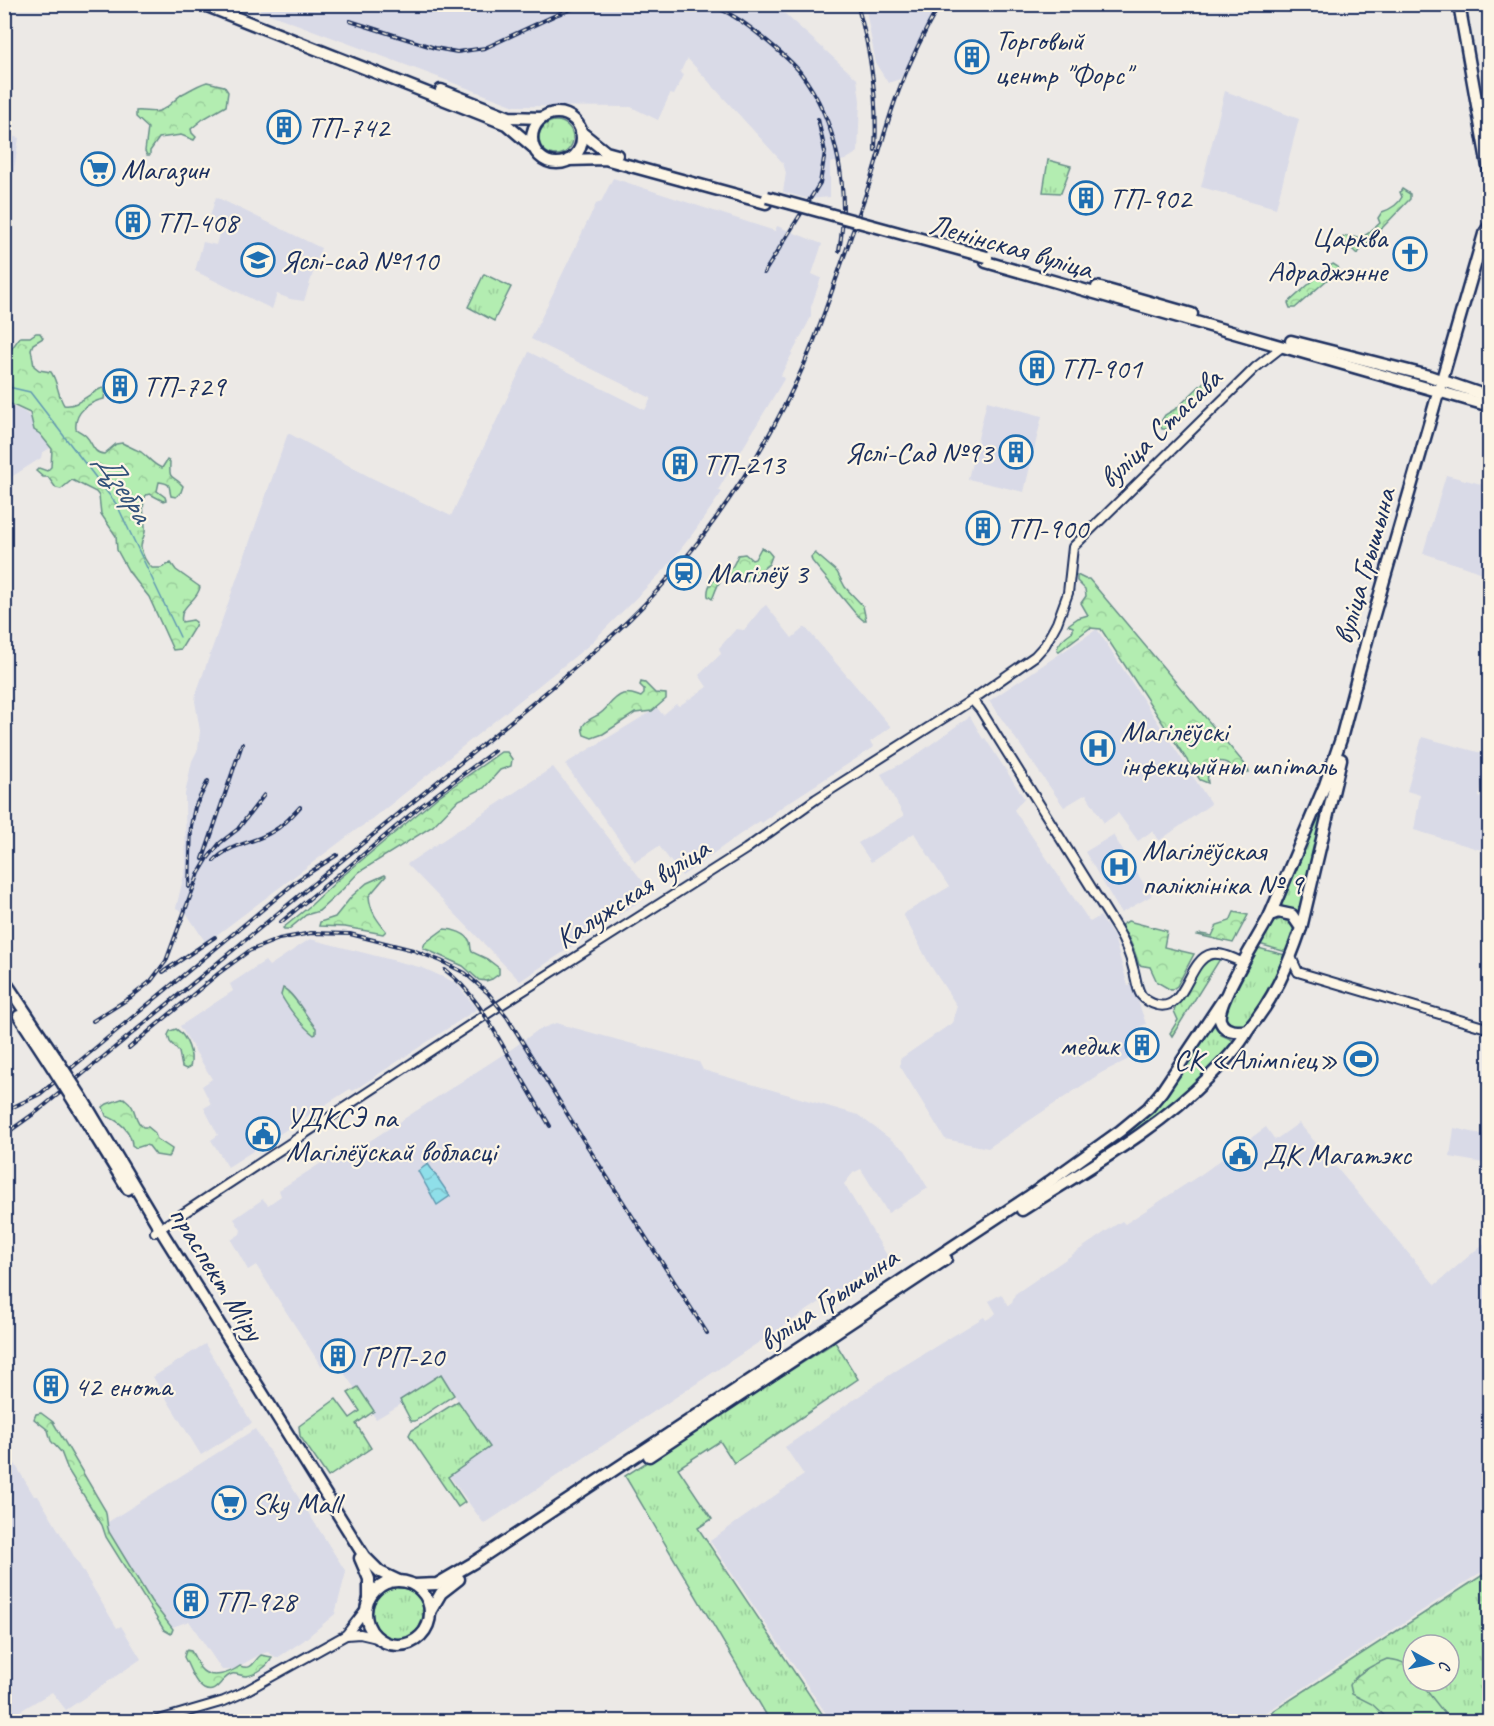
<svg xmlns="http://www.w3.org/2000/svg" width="1494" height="1726" font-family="Caveat,sans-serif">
	<defs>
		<pattern id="grass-tufts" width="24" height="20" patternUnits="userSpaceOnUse" patternTransform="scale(1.5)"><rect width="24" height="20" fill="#b3edb1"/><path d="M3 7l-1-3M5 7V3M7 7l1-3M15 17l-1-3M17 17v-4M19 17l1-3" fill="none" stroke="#99cc9b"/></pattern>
		<pattern id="forest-crowns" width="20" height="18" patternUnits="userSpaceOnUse" patternTransform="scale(1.5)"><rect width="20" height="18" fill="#b3edb1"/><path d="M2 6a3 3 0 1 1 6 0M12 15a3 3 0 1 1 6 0" fill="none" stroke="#99cc9b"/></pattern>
		<pattern id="water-waves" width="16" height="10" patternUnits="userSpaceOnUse" patternTransform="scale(1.5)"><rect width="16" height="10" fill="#8fdfe9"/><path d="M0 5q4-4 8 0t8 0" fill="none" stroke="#7bc0ca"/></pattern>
	</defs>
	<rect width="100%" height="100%" fill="#ece9e6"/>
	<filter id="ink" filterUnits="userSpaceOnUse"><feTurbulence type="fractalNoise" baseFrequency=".0167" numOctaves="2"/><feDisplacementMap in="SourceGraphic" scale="12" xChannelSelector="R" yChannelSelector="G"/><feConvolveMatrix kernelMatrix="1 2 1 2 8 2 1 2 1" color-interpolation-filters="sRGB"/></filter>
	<g filter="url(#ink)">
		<g fill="#d9dae7">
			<path d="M246,5H775L857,79L860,101L858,152L845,160L830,163V197L809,199L783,192L786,173L783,163L688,59L685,62L680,73L684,75L674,95L670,94L658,120L631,107L515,106Z"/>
			<path d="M865,5H938L900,79L888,83L876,64Z"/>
			<path d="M1225,91L1299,119L1276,208L1201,187Z"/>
			<path d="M5,134L19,138L9,199H5Z"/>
			<path d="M613,178L775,231L777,226L822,244L812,274L821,278L811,307V317L781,375L784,379L718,490L722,492L694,532L666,568L588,646L370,821L356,830L206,943L187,914L176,908L186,867L185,794L192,761L198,749L200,731L195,701L196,694L288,433L372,478L451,516L529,352L645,410L651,398L531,339L596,204L601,202Z"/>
			<path d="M216,197L321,248L304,301L290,299L277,294L272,309L195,271L203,242L216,245L221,227L208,223Z"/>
			<path d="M987,401L1042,416L1024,492L968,479Z"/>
			<path d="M4,404L23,411L43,426L55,445L42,453L41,458L5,481Z"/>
			<path d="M1446,475L1489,486V575L1423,553Z"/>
			<path d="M766,605L792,638L805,627L891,727L870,742L874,747L865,753L783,806L762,823L760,821L739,835L682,876L659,846L635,862L565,764L657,708L663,715L676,704L679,706L707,687L699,675L721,654L719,648L736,629L744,630L761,609Z"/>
			<path d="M1097,629L1211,804L1159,841L1152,831L1138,841L1118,813L1104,823L1086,794L1064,807L989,701Z"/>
			<path d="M970,716L983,739L985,738L1024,798L1014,810L1090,922L1100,916L1114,937L1128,986L1132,984L1146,1024L1139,1027L1144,1038H1146L1151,1056L1141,1059L1139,1054L1101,1073L988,1148L945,1139L900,1066V1059L952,1023L957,1006L930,965L903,914L949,887L914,833L871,862L858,843L904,816L881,774L911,759Z"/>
			<path d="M1422,737L1489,755L1479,797L1489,800L1488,852L1414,830L1420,795L1407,791Z"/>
			<path d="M553,767L652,893L520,981L407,864Z"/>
			<path d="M1113,835L1147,889L1152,890L1151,896L1121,913L1085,852Z"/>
			<path d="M310,939L423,968L456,983L477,1009L353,1091L350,1089L228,1167L211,1140L218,1135L204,1108L211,1104L202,1086L212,1079L180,1026L233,991L230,984L265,961L269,966Z"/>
			<path d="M556,1023L699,1062L703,1070L858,1115L905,1150L928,1188L888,1213L861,1169L853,1173L844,1184L888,1257L484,1524L443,1467L485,1443L444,1379L376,1419L333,1357L321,1366L256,1265L248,1270L231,1240L240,1234L241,1230L234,1219L263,1199L268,1205L281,1196L279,1190L340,1151L345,1157L513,1048L538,1030Z"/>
			<path d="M1299,1123L1435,1285L1489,1239V1567L1253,1721H831L710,1541L804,1475L785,1447L897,1370L984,1317L986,1320L993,1316L996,1313L989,1301L1001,1294L1008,1306L1012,1303L1015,1294L1114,1226L1122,1221L1125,1224L1203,1173L1266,1127L1275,1140Z"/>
			<path d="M1454,1128L1485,1135L1487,1129L1489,1132V1164L1450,1157Z"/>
			<path d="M205,1344L252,1423L201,1455L153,1377Z"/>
			<path d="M255,1429L346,1572L335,1614L303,1641L277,1658L268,1652L261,1654L232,1670H222L189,1621L167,1629L105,1524Z"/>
			<path d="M5,1447L34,1496H38L117,1628L121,1626L141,1659L66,1710L52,1692L5,1720Z"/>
		</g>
		<g fill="url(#grass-tufts)" stroke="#678e88" stroke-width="1.5" fill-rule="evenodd">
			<circle cx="556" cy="138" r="17"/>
			<path d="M1048,160L1071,166L1061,193L1043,192Z"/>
			<path d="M484,274L511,287L494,321L468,307Z"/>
			<path d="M1329,791L1301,916L1296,910L1281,906Z"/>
			<path d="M1281,919L1293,924L1294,933L1290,953L1259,944L1271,923Z"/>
			<path d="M1258,948L1289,956L1251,1020C1243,1027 1236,1027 1226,1022L1224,1015L1226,1005Z"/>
			<path d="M1214,1023L1221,1035L1235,1041C1197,1085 1157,1117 1109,1150L1107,1148L1152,1110L1178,1077Z"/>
			<path d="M835,1342L858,1379L734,1463L720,1441L678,1468L712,1519L698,1528L827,1721H770L625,1476Z"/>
			<path d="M441,1374L454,1395L415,1421H411L400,1400Z"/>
			<path d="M358,1387L374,1411L356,1424L371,1448L328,1477L300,1436L299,1426L336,1399L350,1418L360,1411L348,1393Z"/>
			<path d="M458,1401L490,1447L448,1477L465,1502L458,1507L409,1435L411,1431Z"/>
			<path d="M1489,1571V1721H1258ZM1413,1645H1449V1681H1413Z"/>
			<path d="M389,1586C417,1587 433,1603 417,1631C410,1643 386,1641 377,1630C364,1614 370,1592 389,1586Z"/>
		</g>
		<g fill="url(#forest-crowns)" stroke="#678e88" stroke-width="1.5">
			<path d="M207,82L224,86L228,92L226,106L203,119L191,129L192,133L196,137L194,140L181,135L159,138L150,151V155H147L145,151L148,128L136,117V111C143,110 152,113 159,111C170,108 176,96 186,92C193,88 200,84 207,82Z"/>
			<path d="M1402,189L1410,194V199L1357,254L1341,238L1347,236C1363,241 1369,233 1380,223L1378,218L1382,212C1391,209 1398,205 1402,197L1400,192Z"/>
			<path d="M1333,264L1338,267L1337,271L1295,308H1290L1288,303L1328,267Z"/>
			<path d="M36,333H40L43,338L33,344L31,349L34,366L39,370L51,372C58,382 57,394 64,405C77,408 90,392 103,388L105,391L104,399C89,402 74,412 76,429C80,432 83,433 86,436C93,443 92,453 104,454L116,444L122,443C128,446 135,449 141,452C148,457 153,465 162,468L167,460L170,462C169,483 172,473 183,486L181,492L176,497L171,496C168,486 173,484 159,482L157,491L165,497L166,500L163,501L150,494L146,495C140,506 146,521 145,532C144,537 141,542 141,547C142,554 146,563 152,568H161L171,563L176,570L200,587C198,601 178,606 182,622L193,620L196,622L195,626L181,649L173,650L149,597L129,572L117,550L116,536L101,514L99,496L96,492L72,480L61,489L56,488L48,477H43L36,471L39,468L47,471L51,467L52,449L40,434L34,430L30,413L4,401L5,350L10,351L20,337H30Z"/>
			<path d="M1211,375L1216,376L1217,381L1168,429H1162L1160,423L1165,415L1177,408Z"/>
			<path d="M761,548L768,551L772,556L769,564C756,572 745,592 728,577H723C715,587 717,590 712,599L708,596C706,580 721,577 730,569C734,566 736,559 738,555L745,554L752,560L755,559Z"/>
			<path d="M815,553L837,572L845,587L863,606L866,620H863L855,613L812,561L811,557Z"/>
			<path d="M1077,575L1085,579H1089L1248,768L1249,772C1244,772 1238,772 1234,770C1231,768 1230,765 1227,763C1212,757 1206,772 1208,783L1200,780L1101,629L1090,628L1059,651L1057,650C1058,642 1067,635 1073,631V627L1068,625L1078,618L1088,615L1081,603L1086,596L1085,589L1077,581Z"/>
			<path d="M641,682L645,683L655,693L666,694V699L652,711L635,713L603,734L592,738L584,735C583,732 582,730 583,726C586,720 592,718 598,715C608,710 611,698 623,694C630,692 635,695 641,697L644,694V689L640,685Z"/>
			<path d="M501,752H507L512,759L511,766L500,770L484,788L457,801L433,826L359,872L343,889L319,911L306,915L289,929H284L283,928L310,906L339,879L439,796Z"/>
			<path d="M385,875L386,876L369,896C370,911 377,920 386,931L383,934L345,927L319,926L320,922L335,917L352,896L367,883Z"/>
			<path d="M1234,912L1248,915L1233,943L1198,935L1201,934L1212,936L1217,925L1230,921Z"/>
			<path d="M1128,921L1167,931L1164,947L1194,954L1177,986L1171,990L1157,982L1150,967L1139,965C1135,951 1130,937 1120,926Z"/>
			<path d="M444,929C452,929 467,933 470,942C471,945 470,949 472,952L487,959L499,968V974L492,979L486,981L479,980L463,966L423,948L425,943Z"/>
			<path d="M1210,956L1220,959L1172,1036L1170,1033L1178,1020L1174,1011L1177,1004L1204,959Z"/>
			<path d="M283,988C294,993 307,1018 316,1028V1034L314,1035C303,1027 288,1008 281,995Z"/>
			<path d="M176,1029C187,1036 194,1055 190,1067L186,1069L182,1067L179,1052L170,1042L168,1035L170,1031Z"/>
			<path d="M124,1098C139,1109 132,1119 143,1127H148L154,1132L157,1139L172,1149L171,1153L168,1157L156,1155L149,1146L145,1145L136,1148L132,1145C131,1131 120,1121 106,1116L103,1107L107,1104Z"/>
			<path d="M41,1413L53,1422L105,1510C108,1518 106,1524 109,1532L151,1601L173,1629L171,1634L164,1630L106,1537L102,1525L68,1470L61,1452L51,1441L48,1430L34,1419L36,1414Z"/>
			<path d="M186,1650L191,1651C195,1657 197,1663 200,1668C210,1681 230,1673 240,1666C253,1671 253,1661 261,1655L272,1657C269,1666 255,1675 246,1676C241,1676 236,1673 232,1674C221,1677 217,1696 204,1689C194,1683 189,1666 184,1657Z"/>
			<path d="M1387,1659C1402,1660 1413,1665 1413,1681H1419L1445,1714L1454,1721H1390L1372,1704L1352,1694L1350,1685C1356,1673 1375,1664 1387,1659Z"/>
		</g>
		<path fill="url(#water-waves)" stroke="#6199b1" stroke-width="1.5" d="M428,1164L450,1196L437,1205L418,1171Z"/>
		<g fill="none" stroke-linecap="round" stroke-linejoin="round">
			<path stroke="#6199b1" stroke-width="1.5" d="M4,386L30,392L117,505L180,637"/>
			<defs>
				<g id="minor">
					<path d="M972,700L980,709L1117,929C1124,941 1130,954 1133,968C1136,977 1136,987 1141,995C1145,1000 1150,1003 1157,1005C1187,1012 1187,959 1212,954C1221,952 1235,959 1243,963"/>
					<path d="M1291,957L1298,972L1490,1029"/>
					<path d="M155,1232L499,1006L746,849L816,799L972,700L1035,656L1045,645L1057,623L1068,593L1073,547L1255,368L1283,346"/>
					<path d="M346,1635L360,1634L377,1638"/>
					<path d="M152,1722L224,1701L242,1693L346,1635L366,1609"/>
				</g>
				<g id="major">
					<path d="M202,4L506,124L533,147"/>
					<path d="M1459,4L1490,178"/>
					<path d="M441,90L509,117L542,118"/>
					<circle cx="557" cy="138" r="25"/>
					<path d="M581,132L606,152L617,155"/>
					<path d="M568,160L605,159L766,203"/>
					<path d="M986,262L1490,406"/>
					<path d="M1097,287L1192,314"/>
					<path d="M1291,341L1429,376L1490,397"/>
					<path d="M1278,912L1292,915L1301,928C1288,966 1274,999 1248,1030C1238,1032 1224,1033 1220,1020C1216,1002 1260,935 1270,915Z"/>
					<path d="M1270,915L1325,785L1341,739L1371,625L1484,234L1490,225"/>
					<path d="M1301,928L1341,759"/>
					<path d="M4,980L56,1058"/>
					<path d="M19,1016L49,1062"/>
					<path d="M82,1098L160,1229L364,1556L380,1572L399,1581"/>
					<path d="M75,1103L128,1189"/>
					<path d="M1022,1210C1087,1168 1155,1132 1210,1076C1224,1062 1238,1048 1248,1030"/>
					<path d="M649,1456L946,1259"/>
					<path d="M360,1558L369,1579V1599"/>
					<circle cx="398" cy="1613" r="32"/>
					<path d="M414,1585L437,1584L473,1563L1028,1197L1120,1131L1148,1108L1162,1091L1224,998"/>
					<path d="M430,1612L441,1593L459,1579"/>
				</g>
			</defs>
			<use href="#minor" stroke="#1b2f5e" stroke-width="12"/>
			<use href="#major" stroke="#1b2f5e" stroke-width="15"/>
			<use href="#minor" stroke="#fcf5e5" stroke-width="8"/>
			<use href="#major" stroke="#fcf5e5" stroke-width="10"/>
			<defs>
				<g id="rail">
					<path d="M708,4C717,8 726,11 733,16C749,25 789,58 800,72C838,122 850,191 839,251"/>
					<path d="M857,4C871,51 878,101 875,150"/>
					<path d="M350,21L435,48L457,52L485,48L558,14L585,4"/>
					<path d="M764,273L820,183L825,152L818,119"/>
					<path d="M203,859L242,744"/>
					<path d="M214,861C229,844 251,844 270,833C282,827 291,817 300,807"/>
					<path d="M333,880L417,809L494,751"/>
					<path d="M189,887L191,826L195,807L208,781"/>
					<path d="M281,922L339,874"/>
					<path d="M445,970C471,989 487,1018 503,1046C519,1073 534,1100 550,1126"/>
					<path d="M163,972L215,937"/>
					<path d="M93,1021L131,997L151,981L166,961L199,873L208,858L220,843L238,829L264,795"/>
					<path d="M129,1048L219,973L249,951L279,939L311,933L350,934L413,950L441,961L465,973L474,981L488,993L507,1017L584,1141L707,1333"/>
					<path d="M4,1109L11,1108L40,1094L298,880L337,855"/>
					<path d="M4,1135L39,1110L550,689C572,670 594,652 615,633C707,549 788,422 827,305C841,265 855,225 869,185C879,154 887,121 899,90C910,61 924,32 940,4"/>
				</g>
			</defs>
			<use href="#rail" stroke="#1b2f5e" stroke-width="4"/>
			<use href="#rail" stroke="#fcf5e5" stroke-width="1.5" stroke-dasharray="4.5" stroke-linecap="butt"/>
			<defs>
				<g id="major-bridge">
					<path d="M767,197L987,257"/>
					<path d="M56,1058L82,1098"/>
					<path d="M49,1062L75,1103"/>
				</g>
			</defs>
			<use href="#major-bridge" stroke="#1b2f5e" stroke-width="15" stroke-linecap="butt"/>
			<use href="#major-bridge" stroke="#fcf5e5" stroke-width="10"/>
		</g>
	</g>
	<defs>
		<symbol id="building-ring" viewBox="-11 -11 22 22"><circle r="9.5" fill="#fcf5e5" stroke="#1f6fb2" stroke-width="1.5"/><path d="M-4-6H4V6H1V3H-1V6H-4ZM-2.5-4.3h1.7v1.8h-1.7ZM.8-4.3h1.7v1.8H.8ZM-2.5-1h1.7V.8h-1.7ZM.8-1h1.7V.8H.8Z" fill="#1f6fb2"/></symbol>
		<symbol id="supermarket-ring" viewBox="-11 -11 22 22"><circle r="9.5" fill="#fcf5e5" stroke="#1f6fb2" stroke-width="1.5"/><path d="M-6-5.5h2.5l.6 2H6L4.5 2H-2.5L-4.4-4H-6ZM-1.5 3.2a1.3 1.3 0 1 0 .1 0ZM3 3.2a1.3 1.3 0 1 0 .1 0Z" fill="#1f6fb2"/></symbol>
		<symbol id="church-ring" viewBox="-11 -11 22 22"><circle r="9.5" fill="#fcf5e5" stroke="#1f6fb2" stroke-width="1.5"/><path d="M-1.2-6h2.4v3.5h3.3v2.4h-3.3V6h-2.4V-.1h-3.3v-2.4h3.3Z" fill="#1f6fb2"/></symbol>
		<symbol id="school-ring" viewBox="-11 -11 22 22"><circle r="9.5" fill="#fcf5e5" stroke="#1f6fb2" stroke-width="1.5"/><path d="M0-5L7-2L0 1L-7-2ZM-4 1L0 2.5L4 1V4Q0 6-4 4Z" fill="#1f6fb2"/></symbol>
		<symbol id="station-ring" viewBox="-11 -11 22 22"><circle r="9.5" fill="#fcf5e5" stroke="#1f6fb2" stroke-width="1.5"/><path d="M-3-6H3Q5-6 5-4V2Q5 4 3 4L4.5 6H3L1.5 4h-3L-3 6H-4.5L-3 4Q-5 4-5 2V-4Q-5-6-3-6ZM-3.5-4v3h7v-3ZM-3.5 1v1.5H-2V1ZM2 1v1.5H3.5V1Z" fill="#1f6fb2"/></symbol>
		<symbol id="hospital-ring" viewBox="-11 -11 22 22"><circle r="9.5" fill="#fcf5e5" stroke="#1f6fb2" stroke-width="1.5"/><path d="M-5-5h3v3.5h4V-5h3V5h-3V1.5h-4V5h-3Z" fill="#1f6fb2"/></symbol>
		<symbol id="stadium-ring" viewBox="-11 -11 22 22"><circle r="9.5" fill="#fcf5e5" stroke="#1f6fb2" stroke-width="1.5"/><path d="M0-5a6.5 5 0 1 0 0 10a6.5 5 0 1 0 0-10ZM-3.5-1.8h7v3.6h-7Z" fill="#1f6fb2"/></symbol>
		<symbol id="civic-ring" viewBox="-11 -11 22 22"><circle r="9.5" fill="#fcf5e5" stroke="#1f6fb2" stroke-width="1.5"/><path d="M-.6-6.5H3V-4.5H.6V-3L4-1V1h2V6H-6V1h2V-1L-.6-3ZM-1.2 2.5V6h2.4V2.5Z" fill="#1f6fb2"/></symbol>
	</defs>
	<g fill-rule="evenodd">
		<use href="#building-ring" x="953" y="38" width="38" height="38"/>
		<use href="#building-ring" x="265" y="108" width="38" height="38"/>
		<use href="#supermarket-ring" x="79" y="150" width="38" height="38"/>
		<use href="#building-ring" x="1067" y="179" width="38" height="38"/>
		<use href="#building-ring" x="114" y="203" width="38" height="38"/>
		<use href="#church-ring" x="1391" y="235" width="38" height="38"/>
		<use href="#school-ring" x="239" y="241" width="38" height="38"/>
		<use href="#building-ring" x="1018" y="349" width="38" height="38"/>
		<use href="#building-ring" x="101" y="367" width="38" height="38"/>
		<use href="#building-ring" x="997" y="433" width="38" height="38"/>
		<use href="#building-ring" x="661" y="445" width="38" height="38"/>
		<use href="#building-ring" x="964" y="509" width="38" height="38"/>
		<use href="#station-ring" x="665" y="554" width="38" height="38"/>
		<use href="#hospital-ring" x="1079" y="729" width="38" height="38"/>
		<use href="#hospital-ring" x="1100" y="848" width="38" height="38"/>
		<use href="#building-ring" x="1123" y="1026" width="38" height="38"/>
		<use href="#stadium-ring" x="1342" y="1040" width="38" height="38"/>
		<use href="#civic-ring" x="244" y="1115" width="38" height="38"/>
		<use href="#civic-ring" x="1221" y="1135" width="38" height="38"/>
		<use href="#building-ring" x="319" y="1337" width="38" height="38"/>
		<use href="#building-ring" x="32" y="1367" width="38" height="38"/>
		<use href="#supermarket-ring" x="210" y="1484" width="38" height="38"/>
		<use href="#building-ring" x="172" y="1582" width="38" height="38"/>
	</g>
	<g text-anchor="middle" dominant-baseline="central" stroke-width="4.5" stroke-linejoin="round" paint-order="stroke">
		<g font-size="30" fill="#1b2f5e" stroke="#fcf5e5" text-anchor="start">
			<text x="995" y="40">Торговый<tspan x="995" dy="34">центр "Форс"</tspan></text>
			<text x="307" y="127">ТП-742</text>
			<text x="121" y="169">Магазин</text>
			<text x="1109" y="198">ТП-902</text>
			<text x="156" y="222">ТП-408</text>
			<text x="1387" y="237" text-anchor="end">Царква<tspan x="1387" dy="34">Адраджэнне</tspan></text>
			<text x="281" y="260">Яслі-сад №110</text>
			<text x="1060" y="368">ТП-901</text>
			<text x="143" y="386">ТП-729</text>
			<text x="993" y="452" text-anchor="end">Яслі-Сад №93</text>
			<text x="703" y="464">ТП-213</text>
			<text x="1006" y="528">ТП-900</text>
			<text x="707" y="573">Магілёў 3</text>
			<text x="1121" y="731">Магілёўскі<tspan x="1121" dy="34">інфекцыйны шпіталь</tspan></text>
			<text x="1142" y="850">Магілёўская<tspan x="1142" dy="34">паліклініка № 9</tspan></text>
			<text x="1119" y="1045" text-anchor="end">медик</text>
			<text x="1338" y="1059" text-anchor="end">СК «Алімпіец»</text>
			<text x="286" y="1117">УДКСЭ па<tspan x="286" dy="34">Магілёўскай вобласці</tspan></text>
			<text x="1263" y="1154">ДК Магатэкс</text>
			<text x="361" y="1356">ГРП-20</text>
			<text x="74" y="1386">42 енота</text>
			<text x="252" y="1503">Sky Mall</text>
			<text x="214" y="1601">ТП-928</text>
		</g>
		<g font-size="30" fill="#1b2f5e" stroke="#fcf5e5">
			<text transform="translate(1011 246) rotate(16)">Ленінская вуліца</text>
			<text transform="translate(1160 428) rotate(-44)">вуліца Стасава</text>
			<text transform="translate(1364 566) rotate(-74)">вуліца Грышына</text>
			<text transform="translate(632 893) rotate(-33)">Калужская вуліца</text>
			<text transform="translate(217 1273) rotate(58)">праспект Міру</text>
			<text transform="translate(828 1299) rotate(-34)">вуліца Грышына</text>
		</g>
		<g font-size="32" font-style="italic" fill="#32527a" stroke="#fcf5e5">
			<text transform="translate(124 487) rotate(57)">Дзебра</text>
		</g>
	</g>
	<rect width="1494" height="1726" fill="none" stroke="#fcf5e5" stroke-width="24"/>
	<rect x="12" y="12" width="1470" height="1702" fill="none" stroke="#1b2f5e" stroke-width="2" filter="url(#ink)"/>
	<g transform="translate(1431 1663) rotate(99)"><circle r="28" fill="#fcf5e5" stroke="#a2a6af" stroke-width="1.5"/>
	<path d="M0-4.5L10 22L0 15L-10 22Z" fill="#1f6fb2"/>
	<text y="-9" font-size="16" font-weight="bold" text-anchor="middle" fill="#1b2f5e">С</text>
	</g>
</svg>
